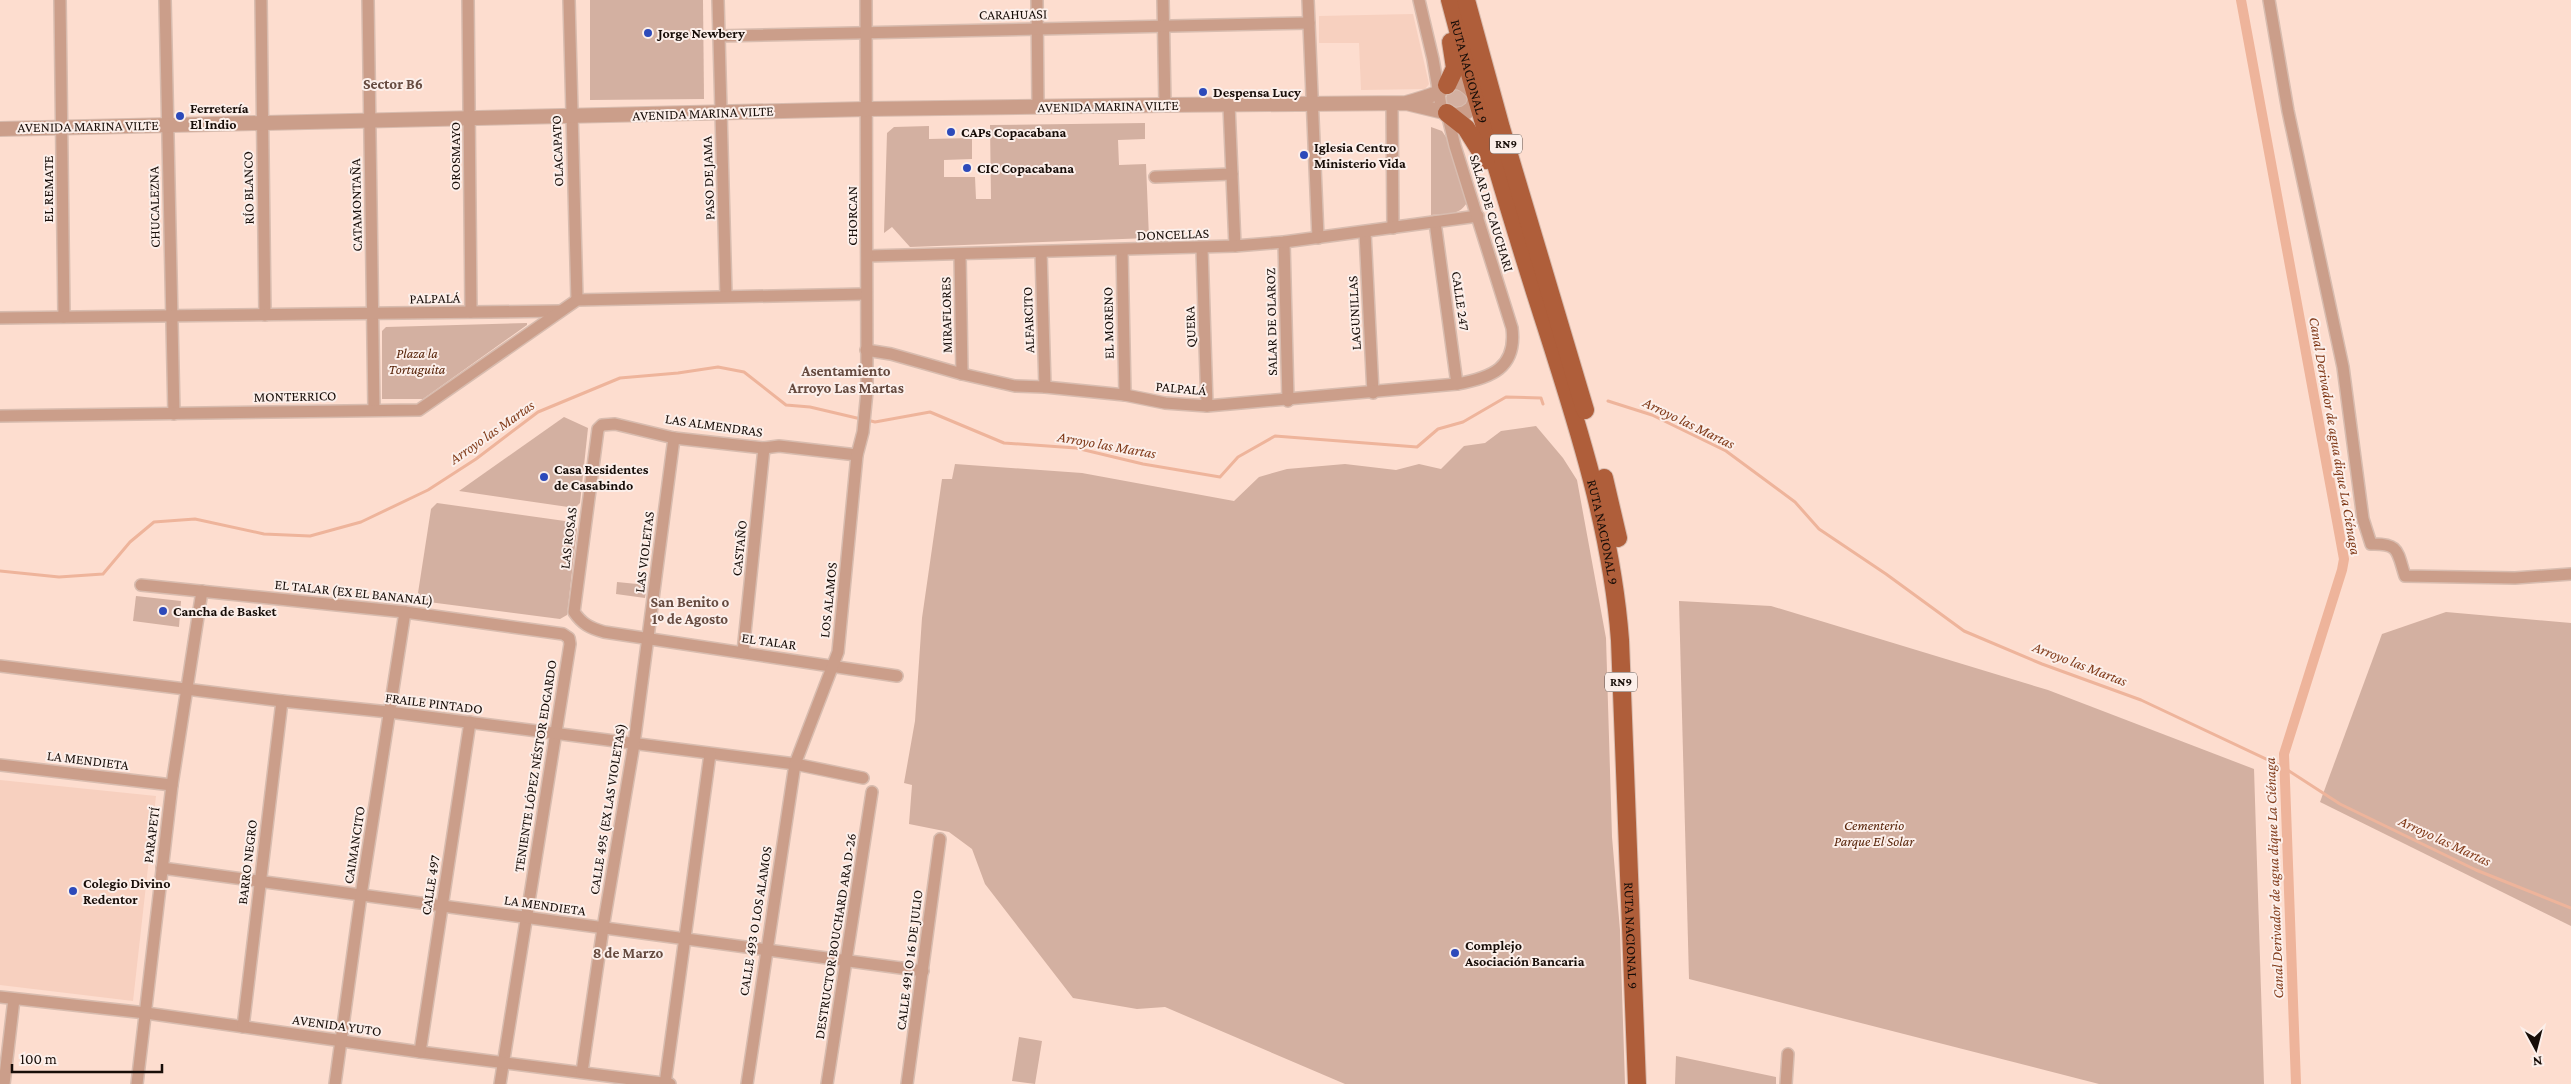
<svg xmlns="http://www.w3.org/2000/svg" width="2571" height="1084" font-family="'Crimson Pro',serif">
	<rect width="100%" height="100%" fill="#fdddcf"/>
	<g fill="#f7d0bf">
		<path d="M1413,14L1429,84L1425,89L1361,90L1359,43H1319V16Z"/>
		<path d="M0,780L156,796L133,1001L0,985Z"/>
	</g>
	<g fill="#d3b0a1">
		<path d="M590,0H703L704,99L590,100Z"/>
		<path d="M1454,87L1469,96L1468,103L1459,110L1448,106C1443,97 1448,93 1454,87Z"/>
		<path d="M1145,123V139L1118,140L1119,165L1146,164L1149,238L910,247L892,227L884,233L887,133L894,127L929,126V139L972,138V159L944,160V177H975L976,199H991L990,125Z"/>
		<path d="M1431,127L1442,131L1450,143L1468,201C1460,216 1447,214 1431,215Z"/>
		<path d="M527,323V325L423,399H382V331L386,327Z"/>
		<path d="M564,417L588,428L580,503L575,508L459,491Z"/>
		<path d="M1536,426L1563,458L1577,480L1606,638L1612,837L1620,930L1625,1084H1345L1165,1007L1137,1009L1073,998L985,884L972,849L949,832L909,824L912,785L904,783L915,721L922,618L942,479H952L955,464L1082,473L1234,501L1259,477L1287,469L1345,464L1396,470L1419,464L1441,469L1464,446L1485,443L1501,431Z"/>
		<path d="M437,503L572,522L577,529L567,615L560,619L421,601L418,593L431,509Z"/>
		<path d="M617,582L647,585L645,598L616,594Z"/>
		<path d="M136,596L181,601L179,627L133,621Z"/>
		<path d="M1679,601L1771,606L2048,690L2254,769L2264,1084H2099L1689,979Z"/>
		<path d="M2446,612L2571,623V926L2320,802L2382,634Z"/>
		<path d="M1019,1037L1042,1041L1035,1084L1012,1081Z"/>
		<path d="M1676,1056L1776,1077V1084H1675Z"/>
	</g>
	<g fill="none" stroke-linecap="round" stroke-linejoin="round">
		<g stroke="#eeb49b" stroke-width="3">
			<path d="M1608,401L1652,415L1726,451L1795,502L1819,529L1886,574L1964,631L2042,664L2141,700L2283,767L2340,804L2476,870L2571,908"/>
			<path d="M867,420L875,422L930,412L1004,443L1076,448L1143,464L1220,477L1238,457L1275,436L1417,447L1438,429L1463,422L1506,397L1541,398L1543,404"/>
			<path d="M0,571L59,577L103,574L130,542L154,522L195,519L264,534L310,536L361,522L428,490L476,459L538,412L620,378L678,373L718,367L744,372L786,405L810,407L861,419"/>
		</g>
		<path stroke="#eeb49b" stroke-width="10" d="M2241,0L2344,559L2342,570L2284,754L2296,1084"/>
		<defs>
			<g id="minor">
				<path d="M60,0L64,317"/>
				<path d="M165,0L174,414"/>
				<path d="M261,0L265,315"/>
				<path d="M368,0L374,409"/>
				<path d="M468,0L471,312"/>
				<path d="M569,0L577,300"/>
				<path d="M718,0L726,296"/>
				<path d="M1037,0L1038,107"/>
				<path d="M1163,0L1165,105"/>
				<path d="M1308,0L1318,238"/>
				<path d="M2269,0L2288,111L2343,367L2363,519L2371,544C2400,543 2397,552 2405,576L2515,578L2571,574"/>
				<path d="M719,36L1309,23"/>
				<path d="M1392,103L1393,228"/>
				<path d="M1229,105L1235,246"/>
				<path d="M1155,177L1232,174"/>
				<path d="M1435,222L1457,384"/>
				<path d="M1365,232L1373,393"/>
				<path d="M1284,242L1288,401"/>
				<path d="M1202,248L1207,406"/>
				<path d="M1122,250L1125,395"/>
				<path d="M1041,252L1045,387"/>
				<path d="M960,255L962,374"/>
				<path d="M868,256L1235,246L1284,242L1478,216"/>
				<path d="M0,318L560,311"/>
				<path d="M866,350L891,354L962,374L1015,386L1045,387L1125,395L1165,403L1207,406L1457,384C1491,378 1517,368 1512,328L1455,146L1447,113L1441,106L1433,59L1419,0"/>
				<path d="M0,416L419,410L577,300L866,294"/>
				<path d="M857,455L779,446L764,448L674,438L615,424L602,425L598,429L574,612C582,624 590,628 604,632L897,676"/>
				<path d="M141,585L405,612L563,634L569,638L570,644L500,1084"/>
				<path d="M743,652L764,448"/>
				<path d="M0,666L282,701L389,712L795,764L863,778"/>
				<path d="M0,765L172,785"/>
				<path d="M162,868L923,971"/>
				<path d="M0,997L146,1013L420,1052L670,1084"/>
				<path d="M243,1027L282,701"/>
				<path d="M420,1052L470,722"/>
				<path d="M582,1072L603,928L634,744L674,438"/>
				<path d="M4,1084L14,999"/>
				<path d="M137,1084L172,785L202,591"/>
				<path d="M335,1084L361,895L405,612"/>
				<path d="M665,1084L710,754"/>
				<path d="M747,1084L795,764L838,652L857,455L863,432L867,391L866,0"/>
				<path d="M827,1084L872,792"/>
				<path d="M907,1084L940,839"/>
				<path d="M1786,1084L1788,1054"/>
			</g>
			<path id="tertiary" d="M0,129L867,109L1165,105L1406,103L1456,115L1465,113L1472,108L1476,97C1469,87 1459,77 1446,85C1443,88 1441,91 1437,93C1427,97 1417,100 1406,103"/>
			<g id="primary">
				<path id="s1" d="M1450,0C1476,99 1505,197 1536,295C1572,408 1611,521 1620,640L1637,1084"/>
				<path d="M1466,0L1501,128L1585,410"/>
				<path d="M1447,85L1455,68L1451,42"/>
				<path d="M1447,113L1466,128L1486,160"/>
				<path d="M1604,478L1618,538"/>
			</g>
		</defs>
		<use href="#minor" stroke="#d8bcaf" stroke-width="14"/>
		<use href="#tertiary" stroke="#d8bcaf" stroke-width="16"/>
		<use href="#primary" stroke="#d8bcaf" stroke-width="20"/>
		<use href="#minor" stroke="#cb9e8a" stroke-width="11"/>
		<use href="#tertiary" stroke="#cb9e8a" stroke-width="14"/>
		<use href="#primary" stroke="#af5e3a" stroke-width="18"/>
	</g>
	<g fill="#2d4aba" stroke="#fcefea" stroke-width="2">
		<circle cx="648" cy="33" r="5"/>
		<circle cx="1203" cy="92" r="5"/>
		<circle cx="180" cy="116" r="5"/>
		<circle cx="951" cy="132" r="5"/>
		<circle cx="1304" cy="155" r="5"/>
		<circle cx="967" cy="168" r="5"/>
		<circle cx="544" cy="477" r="5"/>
		<circle cx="163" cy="611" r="5"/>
		<circle cx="73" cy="891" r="5"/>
		<circle cx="1455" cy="953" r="5"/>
	</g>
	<g text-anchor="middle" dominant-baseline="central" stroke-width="4" stroke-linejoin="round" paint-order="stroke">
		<g fill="#fcefea" stroke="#5c514c" stroke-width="1">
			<rect x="1490" y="134.5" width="32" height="19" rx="4"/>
			<rect x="1605" y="672.5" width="32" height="19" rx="4"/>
		</g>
		<g font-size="12" font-weight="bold" fill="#170d08">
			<text x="1506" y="144">RN9</text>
			<text x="1621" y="682">RN9</text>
		</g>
		<g font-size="14" fill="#170d08" stroke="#fcefea">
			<text transform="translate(1013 14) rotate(-1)">CARAHUASI</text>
			<text stroke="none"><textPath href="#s1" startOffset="74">RUTA NACIONAL 9</textPath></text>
			<text transform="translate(1108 106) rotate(-1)">AVENIDA MARINA VILTE</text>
			<text transform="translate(703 113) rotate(-2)">AVENIDA MARINA VILTE</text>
			<text transform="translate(88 126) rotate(-1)">AVENIDA MARINA VILTE</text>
			<text transform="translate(557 151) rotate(-92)">OLACAPATO</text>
			<text transform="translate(455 156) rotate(-90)">OROSMAYO</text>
			<text transform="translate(708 178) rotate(-92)">PASO DE JAMA</text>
			<text transform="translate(248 188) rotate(-91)">RÍO BLANCO</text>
			<text transform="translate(48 189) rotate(-90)">EL REMATE</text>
			<text transform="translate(356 205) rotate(-91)">CATAMONTAÑA</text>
			<text transform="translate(154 207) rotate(-91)">CHUCALEZNA</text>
			<text transform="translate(1492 213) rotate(73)">SALAR DE CAUCHARI</text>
			<text transform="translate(852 216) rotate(-90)">CHORCAN</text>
			<text transform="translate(1173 234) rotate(-2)">DONCELLAS</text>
			<text transform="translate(435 298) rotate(-1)">PALPALÁ</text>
			<text transform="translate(1461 301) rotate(82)">CALLE 247</text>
			<text transform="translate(1354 313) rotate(-93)">LAGUNILLAS</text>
			<text transform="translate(946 315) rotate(-91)">MIRAFLORES</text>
			<text transform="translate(1028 320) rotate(-92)">ALFARCITO</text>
			<text transform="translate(1271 322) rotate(-91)">SALAR DE OLAROZ</text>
			<text transform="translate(1108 323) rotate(-91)">EL MORENO</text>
			<text transform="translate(1190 327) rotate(-92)">QUERA</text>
			<text transform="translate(1181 388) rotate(5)">PALPALÁ</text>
			<text transform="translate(295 396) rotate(-1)">MONTERRICO</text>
			<text transform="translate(714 425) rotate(8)">LAS ALMENDRAS</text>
			<text stroke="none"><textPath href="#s1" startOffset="554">RUTA NACIONAL 9</textPath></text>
			<text transform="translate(568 538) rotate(-83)">LAS ROSAS</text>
			<text transform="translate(739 548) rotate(-84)">CASTAÑO</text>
			<text transform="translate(644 552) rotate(-83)">LAS VIOLETAS</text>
			<text transform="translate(354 592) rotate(6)">EL TALAR (EX EL BANANAL)</text>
			<text transform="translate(828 600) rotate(-84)">LOS ALAMOS</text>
			<text transform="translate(769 641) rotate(8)">EL TALAR</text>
			<text transform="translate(434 703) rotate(7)">FRAILE PINTADO</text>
			<text transform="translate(88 760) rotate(7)">LA MENDIETA</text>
			<text transform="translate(535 766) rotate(-81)">TENIENTE LÓPEZ NÉSTOR EDGARDO</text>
			<text transform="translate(607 809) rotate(-81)">CALLE 495 (EX LAS VIOLETAS)</text>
			<text transform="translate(151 835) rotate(-83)">PARAPETÍ</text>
			<text transform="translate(354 845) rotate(-81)">CAIMANCITO</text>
			<text transform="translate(247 862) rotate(-83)">BARRO NEGRO</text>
			<text transform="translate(430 885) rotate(-81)">CALLE 497</text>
			<text transform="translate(545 905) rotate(8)">LA MENDIETA</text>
			<text transform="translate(755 921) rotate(-81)">CALLE 493 O LOS ALAMOS</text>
			<text stroke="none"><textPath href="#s1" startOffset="959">RUTA NACIONAL 9</textPath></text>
			<text transform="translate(835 936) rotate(-81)">DESTRUCTOR BOUCHARD ARA D-26</text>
			<text transform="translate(909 960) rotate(-83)">CALLE 491 O 16 DE JULIO</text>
			<text transform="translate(337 1025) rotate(8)">AVENIDA YUTO</text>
		</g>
		<g font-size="14" font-weight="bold" fill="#170d08" stroke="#fcefea" text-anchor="start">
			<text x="658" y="33">Jorge Newbery</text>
			<text x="1213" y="92">Despensa Lucy</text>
			<text x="190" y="108">Ferretería<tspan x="190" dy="16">El Indio</tspan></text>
			<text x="961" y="132">CAPs Copacabana</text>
			<text x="1314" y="147">Iglesia Centro<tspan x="1314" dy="16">Ministerio Vida</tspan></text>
			<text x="977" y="168">CIC Copacabana</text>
			<text x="554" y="469">Casa Residentes<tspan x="554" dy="16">de Casabindo</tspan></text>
			<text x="173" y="611">Cancha de Basket</text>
			<text x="83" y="883">Colegio Divino<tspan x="83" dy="16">Redentor</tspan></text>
			<text x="1465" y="945">Complejo<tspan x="1465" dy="16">Asociación Bancaria</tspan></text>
		</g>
		<g font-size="14" font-style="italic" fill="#562207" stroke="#fcefea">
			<text x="417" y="353">Plaza la<tspan x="417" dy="16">Tortuguita</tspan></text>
			<text x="1874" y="825">Cementerio<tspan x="1874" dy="16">Parque El Solar</tspan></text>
		</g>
		<g font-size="15" font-weight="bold" fill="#664b40" stroke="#fcefea">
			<text x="393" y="84">Sector B6</text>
			<text x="846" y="371">Asentamiento<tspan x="846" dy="17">Arroyo Las Martas</tspan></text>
			<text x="690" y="602">San Benito o<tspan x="690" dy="17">1º de Agosto</tspan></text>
			<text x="628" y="953">8 de Marzo</text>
		</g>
		<g font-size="15" font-style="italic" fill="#823c1b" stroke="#fcefea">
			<text transform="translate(1689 423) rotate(26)">Arroyo las Martas</text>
			<text transform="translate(492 432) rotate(-35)">Arroyo las Martas</text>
			<text transform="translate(2335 436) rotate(80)">Canal Derivador de agua dique La Ciénaga</text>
			<text transform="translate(1107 445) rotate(10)">Arroyo las Martas</text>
			<text transform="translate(2080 664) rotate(21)">Arroyo las Martas</text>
			<text transform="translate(2445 841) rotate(25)">Arroyo las Martas</text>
			<text transform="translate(2274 878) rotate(-92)">Canal Derivador de agua dique La Ciénaga</text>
		</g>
	</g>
	<g transform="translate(2536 1049) rotate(173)" stroke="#fcefea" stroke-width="4" paint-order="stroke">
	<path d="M0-4L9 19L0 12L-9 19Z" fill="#170d08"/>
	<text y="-8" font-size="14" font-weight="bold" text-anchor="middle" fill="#170d08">N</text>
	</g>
	<path d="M12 1064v8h150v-8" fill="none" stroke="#170d08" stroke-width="2.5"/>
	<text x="20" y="1064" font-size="15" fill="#170d08" stroke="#fcefea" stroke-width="4" paint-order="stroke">100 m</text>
</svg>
